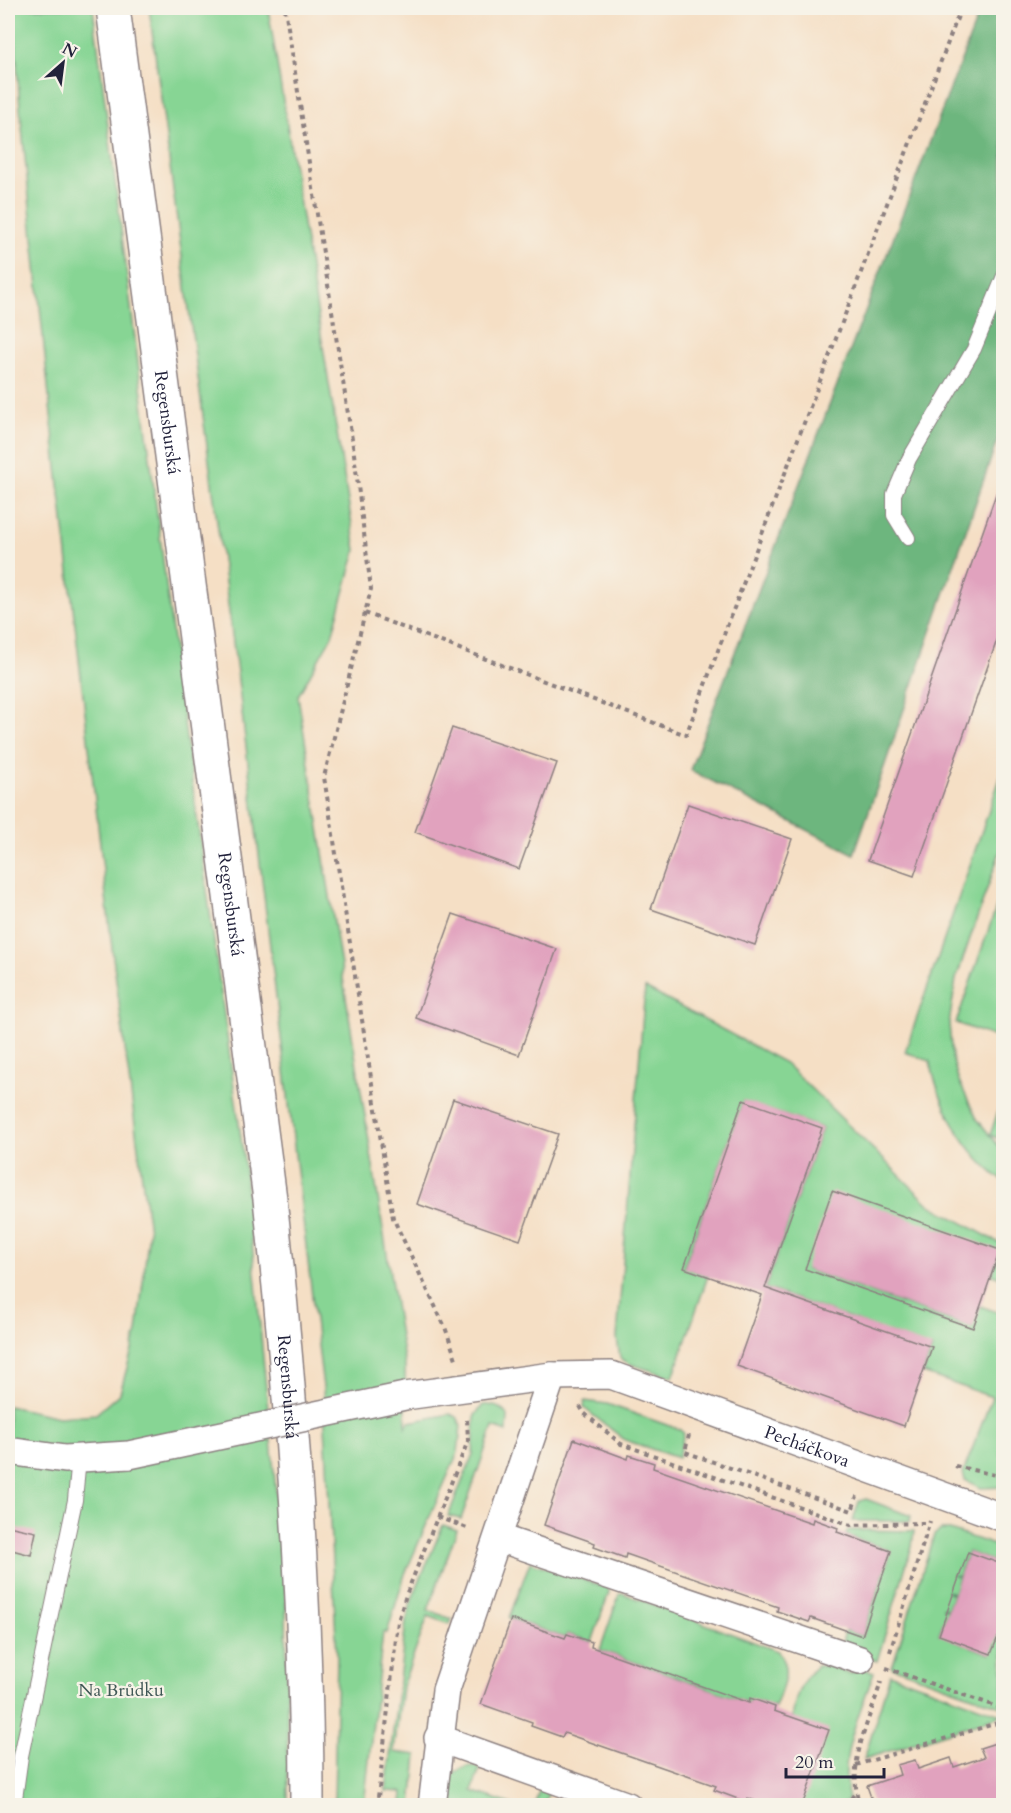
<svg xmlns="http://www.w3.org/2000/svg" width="1011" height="1813" font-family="Cardo,serif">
	<rect width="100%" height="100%" fill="#f7f3e8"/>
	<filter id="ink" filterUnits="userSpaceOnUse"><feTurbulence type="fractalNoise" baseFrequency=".0167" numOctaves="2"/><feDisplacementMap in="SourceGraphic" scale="12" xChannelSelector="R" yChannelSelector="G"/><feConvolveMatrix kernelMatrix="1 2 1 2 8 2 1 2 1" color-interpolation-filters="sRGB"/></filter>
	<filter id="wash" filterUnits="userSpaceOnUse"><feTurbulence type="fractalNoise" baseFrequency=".008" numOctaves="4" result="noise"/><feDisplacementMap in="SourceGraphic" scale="24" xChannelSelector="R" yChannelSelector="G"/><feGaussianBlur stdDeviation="1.35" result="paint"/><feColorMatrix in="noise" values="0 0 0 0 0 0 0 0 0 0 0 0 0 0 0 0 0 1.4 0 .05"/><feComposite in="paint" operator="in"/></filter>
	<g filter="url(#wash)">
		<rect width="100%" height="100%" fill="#f5dfc5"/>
		<g fill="#87d594" stroke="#547c68" stroke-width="1.5">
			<path d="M13,8H93L180,694L244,1160L286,1596L288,1805H8V1406L59,1417L96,1414L120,1393L137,1332L149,1231L113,957L50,406L20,108Z"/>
			<path d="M149,8H268L356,550L332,636L298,696L405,1367L406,1427L409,1422L450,1414L457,1417L461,1425L458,1452L405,1574L387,1633L383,1632L364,1805H334L337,1657L323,1387L238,680Z"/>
			<path d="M1003,770V843L956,979L949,1024L952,1057L958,1079L977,1119L1003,1151V1181C965,1153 940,1108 930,1061L905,1052Z"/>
			<path d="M1003,888V1040L956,1023Z"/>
			<path d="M645,988L785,1063L930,1205L1003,1245V1278L992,1275L1000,1250L805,1269L972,1328L980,1306L1003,1314L1004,1444L1000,1454L1003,1457V1487L981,1488L965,1480L963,1473L992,1397L923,1373L932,1348L765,1288L822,1128L743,1101L684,1267L708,1276L673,1377L630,1364L620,1358L617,1338Z"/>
			<path d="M1003,1097L1004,1140H1003L990,1135Z"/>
			<path d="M585,1401L607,1404L681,1430L684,1434L678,1458L625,1440L584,1408Z"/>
			<path d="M483,1405C493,1404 502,1408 508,1416L507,1432L493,1427L461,1519L448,1516L473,1455L475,1415Z"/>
			<path d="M866,1499L911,1516L910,1521H853L859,1501Z"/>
			<path d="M443,1525L457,1530L428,1610L452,1619L450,1624L428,1616L402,1687L394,1752L417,1755L412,1805H402L403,1792L386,1791L406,1622L412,1599Z"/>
			<path d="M848,1530L914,1531L912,1546L877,1661L858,1655L842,1644L845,1630L862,1636L891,1551L846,1535Z"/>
			<path d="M941,1530H950L1003,1548V1565L968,1552L959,1576L953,1575L959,1577L954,1593L947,1591L953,1594L948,1609L942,1608L948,1610L939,1634L990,1654L1003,1622V1707L892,1667L934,1535Z"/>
			<path d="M530,1562L608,1588L609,1592L592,1642L567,1634L565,1638L509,1618Z"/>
			<path d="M622,1593L778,1651C792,1672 783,1685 775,1707L751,1699L749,1703L600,1650L619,1595Z"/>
			<path d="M817,1666H830L852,1674L856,1666L874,1672C861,1711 837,1758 849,1798L842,1805H802C796,1760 777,1700 817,1666Z"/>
			<path d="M890,1674L1003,1715L864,1759Z"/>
			<path d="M472,1766L480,1768L472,1791L513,1805H453L454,1796H442C448,1780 453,1768 472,1766Z"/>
			<path d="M540,1789L549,1792L544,1805L534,1806Z"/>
		</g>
		<path fill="#6db67e" stroke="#486c5c" stroke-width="1.5" d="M981,8H1003V424L854,854L690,770Z"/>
		<g id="blocks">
			<g fill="#e1a2be">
				<path d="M1003,474L1004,620L914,876L868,860Z"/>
				<path d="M452,728L557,763L519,869L415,832Z"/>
				<path d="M688,804L792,839L755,945L651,909Z"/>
				<path d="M453,914L557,949L519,1055L416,1018Z"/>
				<path d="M453,1099L558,1134L520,1240L417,1204Z"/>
				<path d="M743,1100L822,1128L765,1288L932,1347L904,1426L737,1366L762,1295L684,1268Z"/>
				<path d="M832,1191L1000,1250L973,1328L805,1269Z"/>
				<path d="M574,1439L628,1459L629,1455L654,1463L653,1468L812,1523L813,1519L838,1528L837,1532L891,1551L862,1636L811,1618L809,1622L777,1611L778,1607L626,1554L625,1558L594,1547L595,1543L544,1525Z"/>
				<path d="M8,1526L36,1532L31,1555L8,1549Z"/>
				<path d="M968,1552L1004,1565V1622L991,1654L939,1635Z"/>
				<path d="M511,1619L565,1638L567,1634L592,1642L591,1647L600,1650L749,1703L750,1698L775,1707L774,1711L829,1730L802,1806H770L747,1798L746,1802L714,1790L716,1786L564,1733L562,1737L531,1726L532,1722L481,1704Z"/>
				<path d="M999,1742L1004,1751V1806H874L867,1786L900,1775L897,1765L915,1760L918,1769L951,1758L954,1767L984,1757L980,1748Z"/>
			</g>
		</g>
	</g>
	<g filter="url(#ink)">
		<use href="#blocks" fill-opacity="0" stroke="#8c8080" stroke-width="1.5"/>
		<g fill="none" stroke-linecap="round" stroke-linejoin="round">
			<defs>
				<g id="lane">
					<path d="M908,538L894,515V494L909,459L974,349L1004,276"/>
					<path d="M14,1806L21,1756L75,1500L79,1457"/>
				</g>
				<g id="street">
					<path id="s1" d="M405,1396L552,1376L611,1375L1004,1518"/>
					<path d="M8,1451L65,1459L129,1455"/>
					<path d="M499,1538L860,1660"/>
					<path d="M438,1738L628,1806"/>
					<path d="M432,1806L446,1690L552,1376"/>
				</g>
				<g id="secondary">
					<path id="s2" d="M113,8L270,1199C292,1401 307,1602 307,1806"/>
				</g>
			</defs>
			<use href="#lane" stroke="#8c8080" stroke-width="16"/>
			<use href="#street" stroke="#8c8080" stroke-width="30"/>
			<use href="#secondary" stroke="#8c8080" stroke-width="36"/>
			<g stroke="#8c8080" stroke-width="4" stroke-dasharray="4.5 4.5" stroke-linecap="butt">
				<path d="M285,8L353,446L371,589L324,777L393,1218L445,1327L456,1359"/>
				<path d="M365,613L686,735L961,8"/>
				<path d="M580,1406L584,1413L621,1444L851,1525L924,1523"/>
				<path d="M689,1435L685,1452L852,1511L857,1496"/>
				<path d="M955,1466L1004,1477"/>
				<path d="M437,1517L470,1529"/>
				<path d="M890,1652L930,1521"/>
				<path d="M886,1668L1004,1709"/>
				<path d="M856,1765L1004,1721"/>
				<path d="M377,1806L398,1621L406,1595L468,1441L467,1419"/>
				<path d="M846,1806L855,1793"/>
				<path d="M860,1806C846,1765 869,1721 881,1682"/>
			</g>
			<use href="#lane" stroke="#fff" stroke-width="14"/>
			<use href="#street" stroke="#fff" stroke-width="27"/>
			<use href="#secondary" stroke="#fff" stroke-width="33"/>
			<defs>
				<path id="street-bridge" d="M129,1455L405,1396"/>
			</defs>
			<use href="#street-bridge" stroke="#8c8080" stroke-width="30" stroke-linecap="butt"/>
			<use href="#street-bridge" stroke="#fff" stroke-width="27"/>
		</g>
	</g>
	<g text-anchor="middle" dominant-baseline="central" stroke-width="4.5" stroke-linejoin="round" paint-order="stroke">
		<g font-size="18" fill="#22223b" stroke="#f7f3e8">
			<text stroke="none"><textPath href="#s2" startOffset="418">Regensburská</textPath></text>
			<text stroke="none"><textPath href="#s2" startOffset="904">Regensburská</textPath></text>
			<text stroke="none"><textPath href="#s2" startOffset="1390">Regensburská</textPath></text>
			<text stroke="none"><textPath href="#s1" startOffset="416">Pecháčkova</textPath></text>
		</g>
		<g font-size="18" fill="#405856" stroke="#f7f3e8">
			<text x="121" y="1690">Na Brůdku</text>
		</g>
	</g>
	<rect width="1011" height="1813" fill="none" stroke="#f7f3e8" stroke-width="30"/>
	<g transform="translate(63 63) rotate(28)" stroke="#f7f3e8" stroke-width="4.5" paint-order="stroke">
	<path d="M0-4.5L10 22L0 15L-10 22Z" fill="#22223b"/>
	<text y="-9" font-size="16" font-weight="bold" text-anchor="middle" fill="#22223b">N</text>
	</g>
	<path d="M786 1768v9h98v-9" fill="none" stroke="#22223b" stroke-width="3"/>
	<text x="795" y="1768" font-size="18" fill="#22223b" stroke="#f7f3e8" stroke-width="4.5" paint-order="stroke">20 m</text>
</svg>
